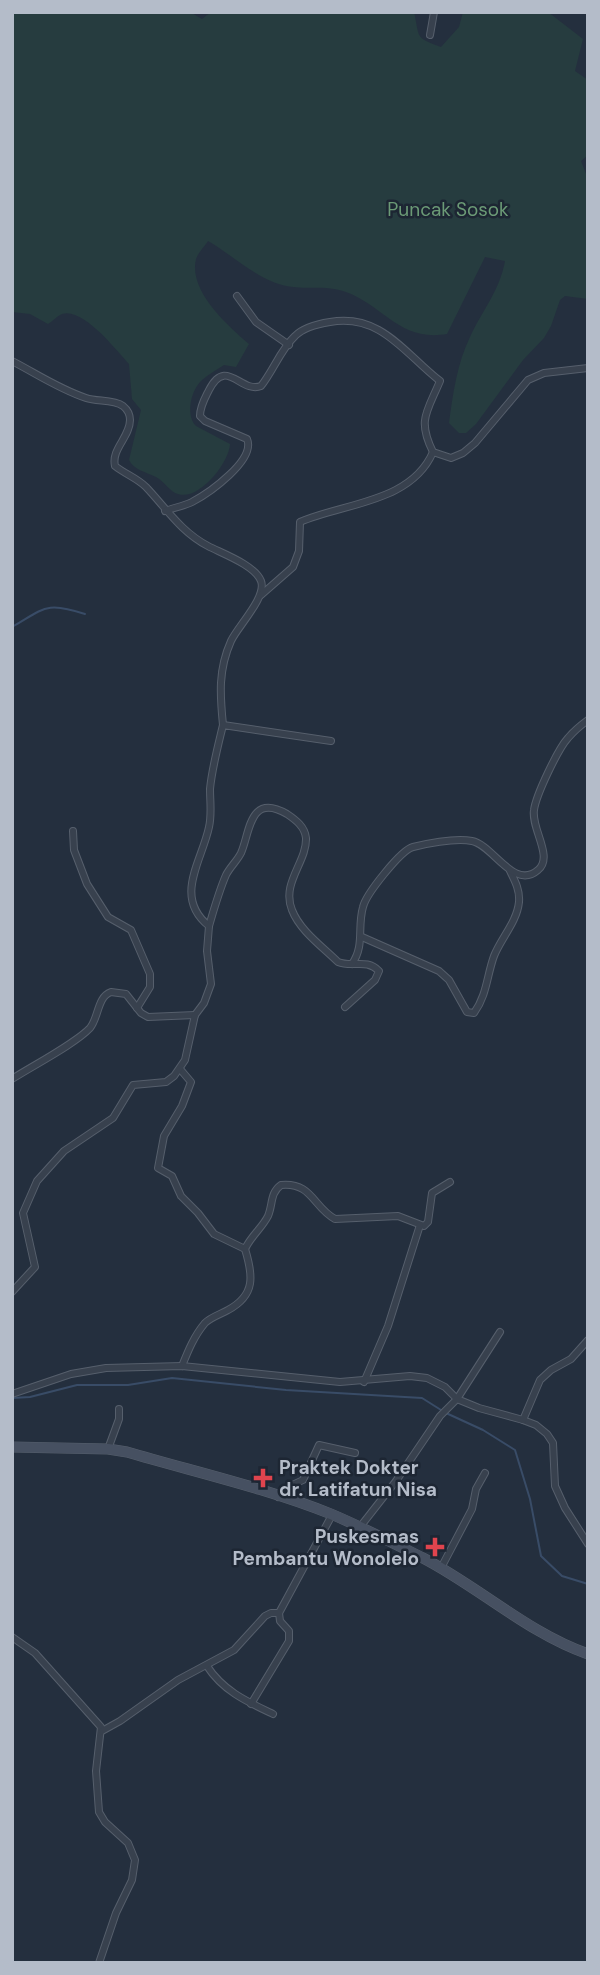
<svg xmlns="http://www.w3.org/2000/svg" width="600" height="1975" font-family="'DM Sans',sans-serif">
	<rect width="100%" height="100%" fill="#242f3e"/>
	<path fill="#263c3f" d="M12,12H190L202,19L211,12H414C420,38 414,37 441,47L459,27L463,12H548L583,39L575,71L588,80V155L581,161L588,179V299L565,296L560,300L551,326L544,338L523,360L476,424L466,433H459L449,423C453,393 457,364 470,337C482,311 500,290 505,261L485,257L447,334C400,342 384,306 346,292C325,284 304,291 282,285C257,279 231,254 208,241C205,246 198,253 196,259C188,291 228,326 249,344L236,367L224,365C216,370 206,376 200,382C190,393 186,416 196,426L230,444C229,463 199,501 178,494C170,492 165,482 156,477C146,472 134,470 129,460L141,410L132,399L129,364C117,351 83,307 62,314C57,316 53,321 48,324L30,314L12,312Z"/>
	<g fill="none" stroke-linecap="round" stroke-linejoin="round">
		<g stroke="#394c67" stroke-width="2">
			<path d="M12,627C45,608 46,601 85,614"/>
			<path d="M12,1398L30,1397L77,1385H128L172,1378L286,1390L422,1398L441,1410"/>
			<path d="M446,1413L483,1430L515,1450L530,1499L541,1556L562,1576L588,1584"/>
		</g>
		<defs>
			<g id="street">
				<path d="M430,35L434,12"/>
				<path d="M237,296L256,322L289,345"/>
				<path d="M12,361C37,374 59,389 86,398C97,402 113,399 123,406C128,410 130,414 130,420C130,437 111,449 115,466C125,474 137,478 146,487C166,508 181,532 208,546C221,553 255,565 261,581C267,597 238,626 231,641C218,670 220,695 223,725"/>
				<path d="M165,511C173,508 184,506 192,502C209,493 256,460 247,439L205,421L200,416C200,406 205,398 209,390C226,356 241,394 261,386C273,371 281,349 295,336C304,327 317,324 330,322C381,313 405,354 440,381C427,412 417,420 433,452L451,458L463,453L475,443L528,380L544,373L588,368"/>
				<path d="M261,595L293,567L299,551L300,522C343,503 411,503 433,452"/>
				<path d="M73,831L74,850L87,884L108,917L131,930L150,974V987L137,1008"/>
				<path d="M209,926C214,909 219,891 226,875C230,867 237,861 241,853C250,833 249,792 287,814C296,820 305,827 306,838C307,862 281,883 292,910C300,931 323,947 338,962C353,968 366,958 379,971L375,980L345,1007"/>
				<path d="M362,937L439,971L449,980L467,1012L474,1013C487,995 487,975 494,956C501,938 517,922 519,902C520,890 515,881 510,871"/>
				<path d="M352,964C365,945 357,928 363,907C366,894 401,850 413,847C430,843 455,838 472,841C493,845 514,891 538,870C554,857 531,829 534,810C536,795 558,749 568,738C574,731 581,725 588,720"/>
				<path d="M180,1069L191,1082L182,1106L164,1136L158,1168L172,1176L181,1196L198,1213L214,1234L245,1249C253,1275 256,1295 228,1310C221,1314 211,1317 205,1323C194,1336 188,1351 182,1366"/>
				<path d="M12,1079C32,1066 75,1044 90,1028C99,1017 97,997 111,992L126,994L141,1013L148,1017L195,1015"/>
				<path d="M245,1249C251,1236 262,1228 268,1216C273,1204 270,1193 281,1185C312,1182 313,1207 335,1219L398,1216L424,1226L428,1222L432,1193L450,1182"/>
				<path d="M12,1292L35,1267L23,1213L37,1181L64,1151L113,1118L133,1085L166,1082L174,1076L185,1060L195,1015L204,1003L211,984L207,951L209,926C173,897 202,861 209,827C212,814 210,802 210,789C212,768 218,746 223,725L331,741"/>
				<path d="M364,1382L388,1326L420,1225"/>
				<path d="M12,1394L71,1374L106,1368L182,1366L340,1382L410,1376L427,1378L445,1387L457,1399L479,1408L523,1420L536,1425L547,1434L553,1443L555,1486L565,1508L588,1544"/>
				<path d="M523,1420L540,1380L551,1370L571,1359L588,1340"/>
				<path d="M108,1449L119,1419V1409"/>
				<path d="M278,1497L286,1488L303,1480L319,1445L355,1453"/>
				<path d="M360,1527L396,1481L440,1416L457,1399L500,1332"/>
				<path d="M441,1568L472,1509L476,1489L485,1473"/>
				<path d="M12,1637L35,1653L101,1727L96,1771L99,1812L105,1822L128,1843L135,1860L132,1880L116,1913L99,1963"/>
				<path d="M207,1666C223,1691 248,1702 273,1714"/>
				<path d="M251,1704L289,1641V1631L280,1621L279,1613L332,1515"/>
				<path d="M102,1731L120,1721L178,1680L234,1650L265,1616L271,1613H279"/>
			</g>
			<path id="secondary" d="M12,1447L108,1449L127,1452C195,1472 266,1488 331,1514C362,1527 393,1543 423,1558C479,1587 528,1633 588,1654"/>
		</defs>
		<use href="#street" stroke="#565f6c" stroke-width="8"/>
		<use href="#secondary" stroke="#565f6c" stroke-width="11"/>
		<use href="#street" stroke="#38414e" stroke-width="6"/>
		<use href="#secondary" stroke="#465061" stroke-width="10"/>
	</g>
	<g fill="#e0444e" stroke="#1d2633" stroke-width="2.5">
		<path d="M259.5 1467.5h7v7h7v7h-7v7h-7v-7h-7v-7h7z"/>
		<path d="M431.5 1536.5h7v7h7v7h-7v7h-7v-7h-7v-7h7z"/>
	</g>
	<g text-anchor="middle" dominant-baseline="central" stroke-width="5" stroke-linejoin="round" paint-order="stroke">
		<g font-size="19" fill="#6b9a76" stroke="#1d2633">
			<text x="448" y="209">Puncak Sosok</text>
		</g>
		<g font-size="19" font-weight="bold" fill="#b4bcc9" stroke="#1d2633" text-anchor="start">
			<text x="279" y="1467">Praktek Dokter<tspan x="279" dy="22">dr. Latifatun Nisa</tspan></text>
			<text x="419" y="1536" text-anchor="end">Puskesmas<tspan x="419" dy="22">Pembantu Wonolelo</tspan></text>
		</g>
	</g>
	<rect width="600" height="1975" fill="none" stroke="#b4bcc9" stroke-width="28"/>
</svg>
